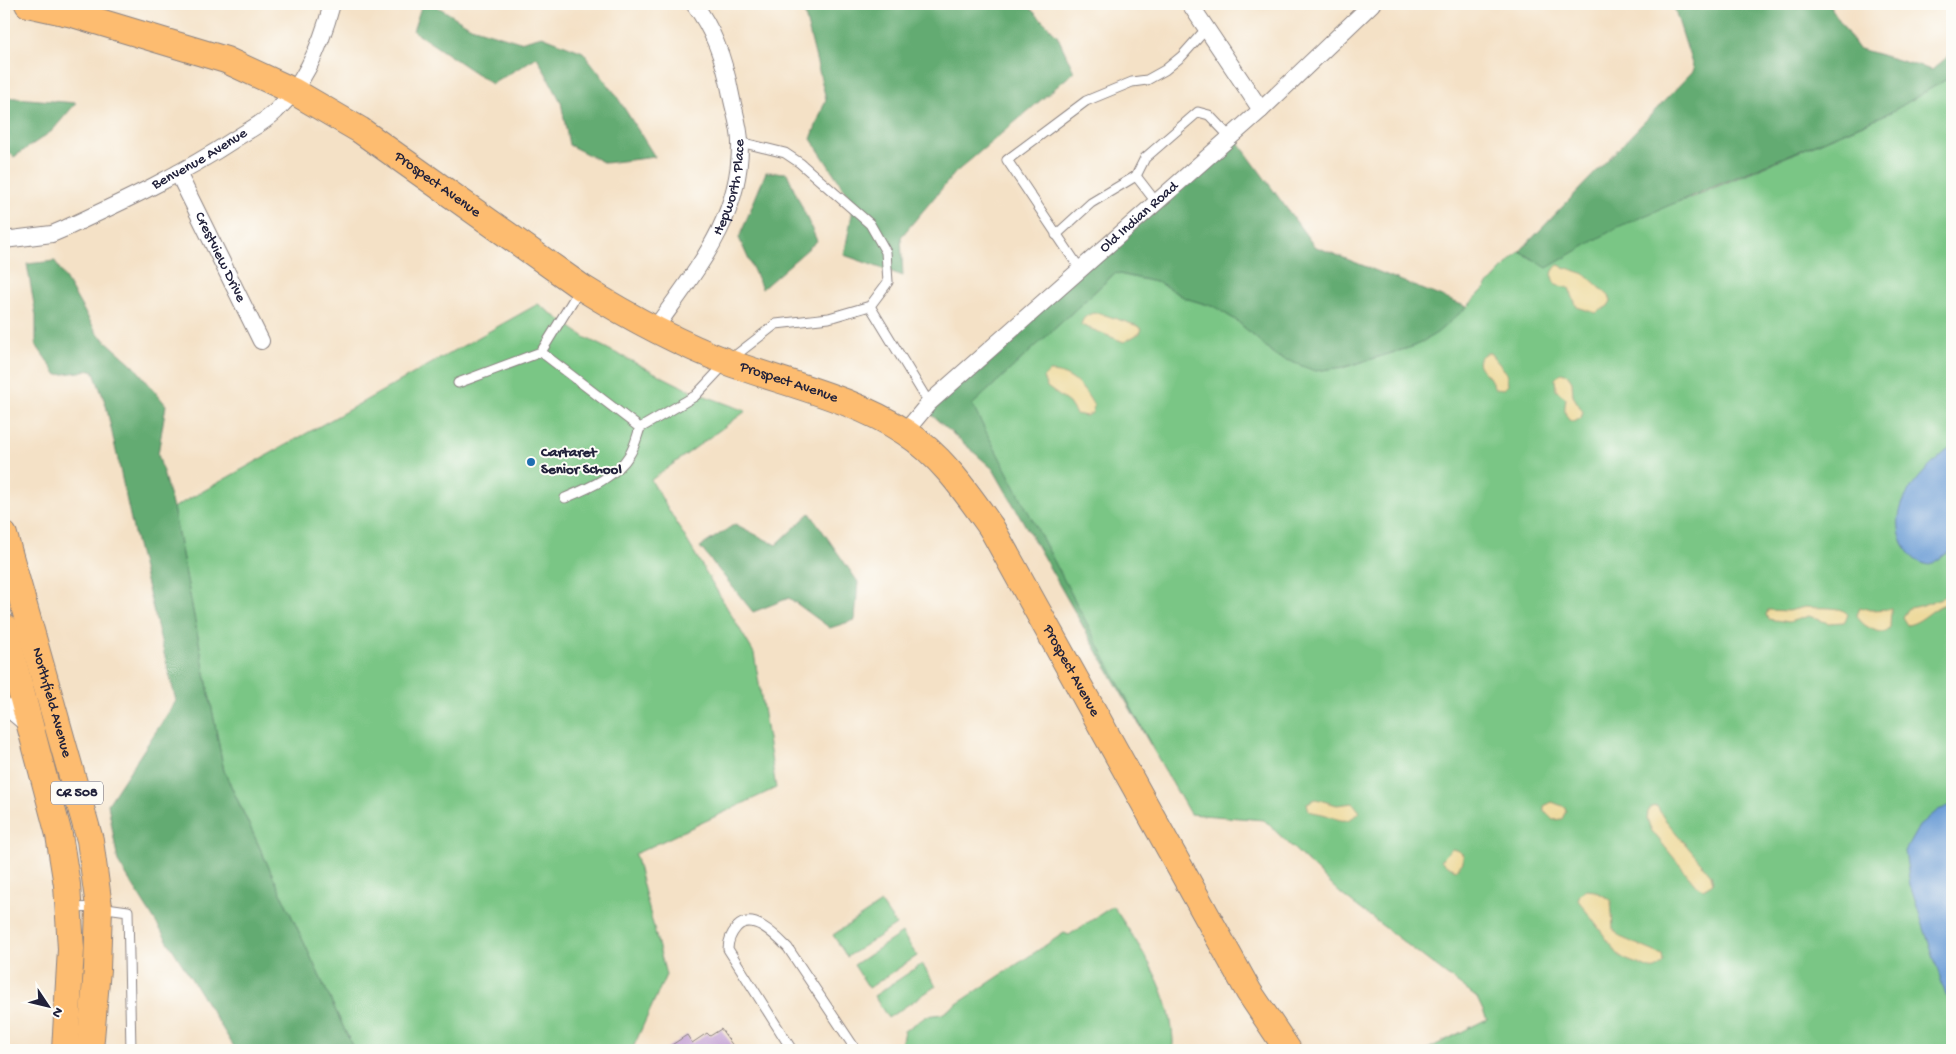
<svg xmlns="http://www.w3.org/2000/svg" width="1956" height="1054" font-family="'Gochi Hand',sans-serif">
	<rect width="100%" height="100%" fill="#fdfcf7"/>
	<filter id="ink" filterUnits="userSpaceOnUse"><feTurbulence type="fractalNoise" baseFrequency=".02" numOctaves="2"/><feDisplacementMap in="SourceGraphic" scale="10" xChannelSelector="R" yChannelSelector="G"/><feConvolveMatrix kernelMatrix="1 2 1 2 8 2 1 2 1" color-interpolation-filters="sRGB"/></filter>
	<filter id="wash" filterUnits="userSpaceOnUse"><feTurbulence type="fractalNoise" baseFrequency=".0096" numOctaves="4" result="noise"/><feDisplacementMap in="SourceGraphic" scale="20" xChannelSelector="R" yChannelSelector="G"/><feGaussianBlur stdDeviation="1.12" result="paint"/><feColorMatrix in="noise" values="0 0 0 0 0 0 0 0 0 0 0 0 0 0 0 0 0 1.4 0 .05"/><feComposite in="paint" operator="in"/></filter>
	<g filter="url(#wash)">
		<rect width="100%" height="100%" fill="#f4e1c6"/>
		<g fill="#7ac685" stroke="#4e7460">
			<path d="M1952,76V1050H1426L1487,1019L1477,998L1341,894L1264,820L1190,814L1142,730L971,405L1115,273L1160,283L1185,298L1215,307L1237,321L1276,356L1345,367L1415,346L1467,307L1520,251L1532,259L1607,224L1693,197L1891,112Z"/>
			<path d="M538,304L586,338L689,390L746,411L651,480L754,653L776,788L635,854L666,975L632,1050H354L224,771L173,508Z"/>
			<path d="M881,903L896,925L847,957L833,935Z"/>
			<path d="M1113,906C1142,950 1175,995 1173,1050H905L901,1045L904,1031L927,1016L942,1014L1064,933L1069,935Z"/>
			<path d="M902,933L917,956L869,988L854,965Z"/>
			<path d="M922,964L936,986L888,1018L874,996Z"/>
		</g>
		<g fill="#63ab72" stroke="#426656">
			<path d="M422,4H433L471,27L520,42L542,36L583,52L614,92L655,157L605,163L569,145L561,102L537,57L492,84L413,31Z"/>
			<path d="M799,4H1026L1057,35L1074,72L955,173L901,237L903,276L844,255L854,204L811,139L826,99L805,15Z"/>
			<path d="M1673,4H1829L1857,48L1932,70L1952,53V76L1891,112L1618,227L1547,268L1520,251L1694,70Z"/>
			<path d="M4,97L76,103L52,131L14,157L4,148Z"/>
			<path d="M1233,135L1314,246L1467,307L1437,333L1415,346L1345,367L1315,371L1276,356L1237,321L1215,307L1185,298L1160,283L1115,273L972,405L1151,745L993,469L928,412Z"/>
			<path d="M766,172L787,173L817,241L762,289L739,238Z"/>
			<path d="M55,261L97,333L134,366L166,405L158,454L173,508L224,771L354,1050H236L118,862L108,804L176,701L133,529L106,405L93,370L57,375L36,345V316L27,264Z"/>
			<path d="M810,513L858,582L855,620L830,628L789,598L753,612L700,547L735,524L776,545Z"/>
		</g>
		<g fill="#eeda9e" stroke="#887e6c">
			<path d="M1558,265L1585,274L1609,296L1611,301L1608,306L1596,313L1577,307L1569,288L1556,285C1551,278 1550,272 1558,265Z"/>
			<path d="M1099,313L1138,326L1142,329L1140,333L1124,342L1081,325C1083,316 1089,313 1099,313Z"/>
			<path d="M1486,353H1490L1506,372L1508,385L1504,389L1495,388C1493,385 1491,380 1489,377C1483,370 1470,362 1486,353Z"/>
			<path d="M1049,372C1071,372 1084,388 1094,406L1092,413L1086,416L1076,414L1069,403L1047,387L1043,378Z"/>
			<path d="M1561,373L1568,375L1572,381L1573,396L1583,412L1581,418L1574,422L1569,420C1563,412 1565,407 1566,398L1556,390L1555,379Z"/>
			<path d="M1952,593V604C1937,601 1924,623 1907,625L1902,617L1908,608C1920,607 1940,599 1952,593Z"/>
			<path d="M1805,607C1817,609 1843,605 1848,615L1844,622L1828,623L1809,616L1789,622L1768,619L1766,615L1768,610L1788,611Z"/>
			<path d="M1860,607L1870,610L1891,609L1890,627L1886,632C1876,633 1860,625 1857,615Z"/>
			<path d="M1316,799L1337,805L1353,803L1360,812C1345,825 1341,820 1326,815C1320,813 1315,813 1309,811L1307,803Z"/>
			<path d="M1552,802L1565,807L1566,811L1562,819L1553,820L1544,811V806Z"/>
			<path d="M1657,806L1663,817L1711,875L1713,883L1703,889L1697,886L1652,831L1647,820L1648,812L1651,807Z"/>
			<path d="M1452,849L1459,851L1463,855V862L1456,870L1447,866L1441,860Z"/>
			<path d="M1586,890L1595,891L1611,900L1613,929L1620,937L1662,955L1663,962C1653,976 1647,966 1635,963C1627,960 1623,959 1617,953L1578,900L1580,894Z"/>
		</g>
		<g fill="#6c9dd6" stroke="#476088">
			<path d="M1952,446V550L1930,565C1917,563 1910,557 1904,545C1884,504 1924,471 1952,446Z"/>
			<path d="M1952,805V1014L1910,885L1905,851L1919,826L1938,810Z"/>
		</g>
		<g id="blocks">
			<path fill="#c19ed2" d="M721,1029L736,1050H664L687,1035L692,1043L707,1033L710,1036Z"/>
		</g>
	</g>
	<g filter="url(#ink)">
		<use href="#blocks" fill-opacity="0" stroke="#8b8280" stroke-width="1"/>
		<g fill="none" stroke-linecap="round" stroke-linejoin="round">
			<defs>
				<g id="lane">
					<path d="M1136,176L1145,158L1198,112L1209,115L1230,137"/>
					<path d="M1056,235L1091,203L1136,176L1156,202"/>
					<path d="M1080,269L1007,160L1086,101L1132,82L1147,80L1165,70L1182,56L1207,28"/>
					<path d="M870,306L929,403"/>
					<path d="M541,352L640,428"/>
					<path d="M458,383L541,352L580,289"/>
					<path d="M565,498C589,488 616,477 630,454C635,446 637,436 640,428L695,396L727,362L776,324L829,318L870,306L888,282L886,252L870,224L800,163L785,153L740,142"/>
					<path d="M72,908L99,907L128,911L131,1050"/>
					<path d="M792,1050L728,949C728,940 731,934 737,927C753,911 777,937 788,948L856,1050"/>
				</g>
				<g id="street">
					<path d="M1190,4L1261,110"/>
					<path id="s1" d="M178,173L261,341"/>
					<path id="s2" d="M4,240L52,234L66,228C124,201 182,174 235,139C249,130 265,122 276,111C306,83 322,42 332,4"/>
					<path id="s3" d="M654,330C695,271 741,219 740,143C740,127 734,111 731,95C725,63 714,30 694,4"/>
					<path id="s4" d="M905,432L929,403L1261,110L1372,4"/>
					<path d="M4,705L29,726"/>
				</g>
				<g id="primary">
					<path id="s5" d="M28,4L73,14L226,60L293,91L360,130L581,287C629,317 677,343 730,363C787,384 853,398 905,432C942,456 966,492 991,527L1249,992L1288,1050"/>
					<path id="s6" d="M4,535L90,840L99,907L97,969L90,1050"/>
					<path d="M4,627L59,835L67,885L71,949L65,1050"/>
				</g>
			</defs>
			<use href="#lane" stroke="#8b8280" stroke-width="11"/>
			<use href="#street" stroke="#8b8280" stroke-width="18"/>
			<use href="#primary" stroke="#8b8280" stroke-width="28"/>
			<use href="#lane" stroke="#fff" stroke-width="9"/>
			<use href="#street" stroke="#fff" stroke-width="16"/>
			<use href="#primary" stroke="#fdbc70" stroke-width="26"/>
		</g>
	</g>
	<circle fill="#1f6fb2" stroke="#fdfcf7" stroke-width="2" cx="531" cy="462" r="5"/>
	<g text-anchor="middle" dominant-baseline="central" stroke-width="4" stroke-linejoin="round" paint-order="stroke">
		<rect fill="#fdfcf7" stroke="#646373" stroke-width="1" x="51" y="781.5" width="52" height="23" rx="4"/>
		<g font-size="14" font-weight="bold" fill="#22223b">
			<text x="77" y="793">CR 508</text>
		</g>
		<g font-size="15" fill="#22223b" stroke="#fdfcf7">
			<text stroke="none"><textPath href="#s2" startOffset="214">Benvenue Avenue</textPath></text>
			<text stroke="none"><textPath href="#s5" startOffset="452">Prospect Avenue</textPath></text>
			<text stroke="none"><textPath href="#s3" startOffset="164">Hepworth Place</textPath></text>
			<text stroke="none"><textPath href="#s4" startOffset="318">Old Indian Road</textPath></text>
			<text stroke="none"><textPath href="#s1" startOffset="94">Crestview Drive</textPath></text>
			<text stroke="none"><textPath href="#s5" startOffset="858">Prospect Avenue</textPath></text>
			<text stroke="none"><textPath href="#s5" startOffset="1278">Prospect Avenue</textPath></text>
			<text stroke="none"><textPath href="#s6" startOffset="174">Northfield Avenue</textPath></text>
		</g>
		<g font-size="15" font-weight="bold" fill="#22223b" stroke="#fdfcf7" text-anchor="start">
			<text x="541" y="453">Cartaret<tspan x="541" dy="17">Senior School</tspan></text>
		</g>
	</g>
	<rect width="1956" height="1054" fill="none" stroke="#fdfcf7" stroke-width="20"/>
	<g transform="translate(48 1006) rotate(125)" stroke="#fdfcf7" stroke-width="4" paint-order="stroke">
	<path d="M0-4L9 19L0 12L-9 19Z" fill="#22223b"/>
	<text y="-8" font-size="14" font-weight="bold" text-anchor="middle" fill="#22223b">N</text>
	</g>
</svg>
